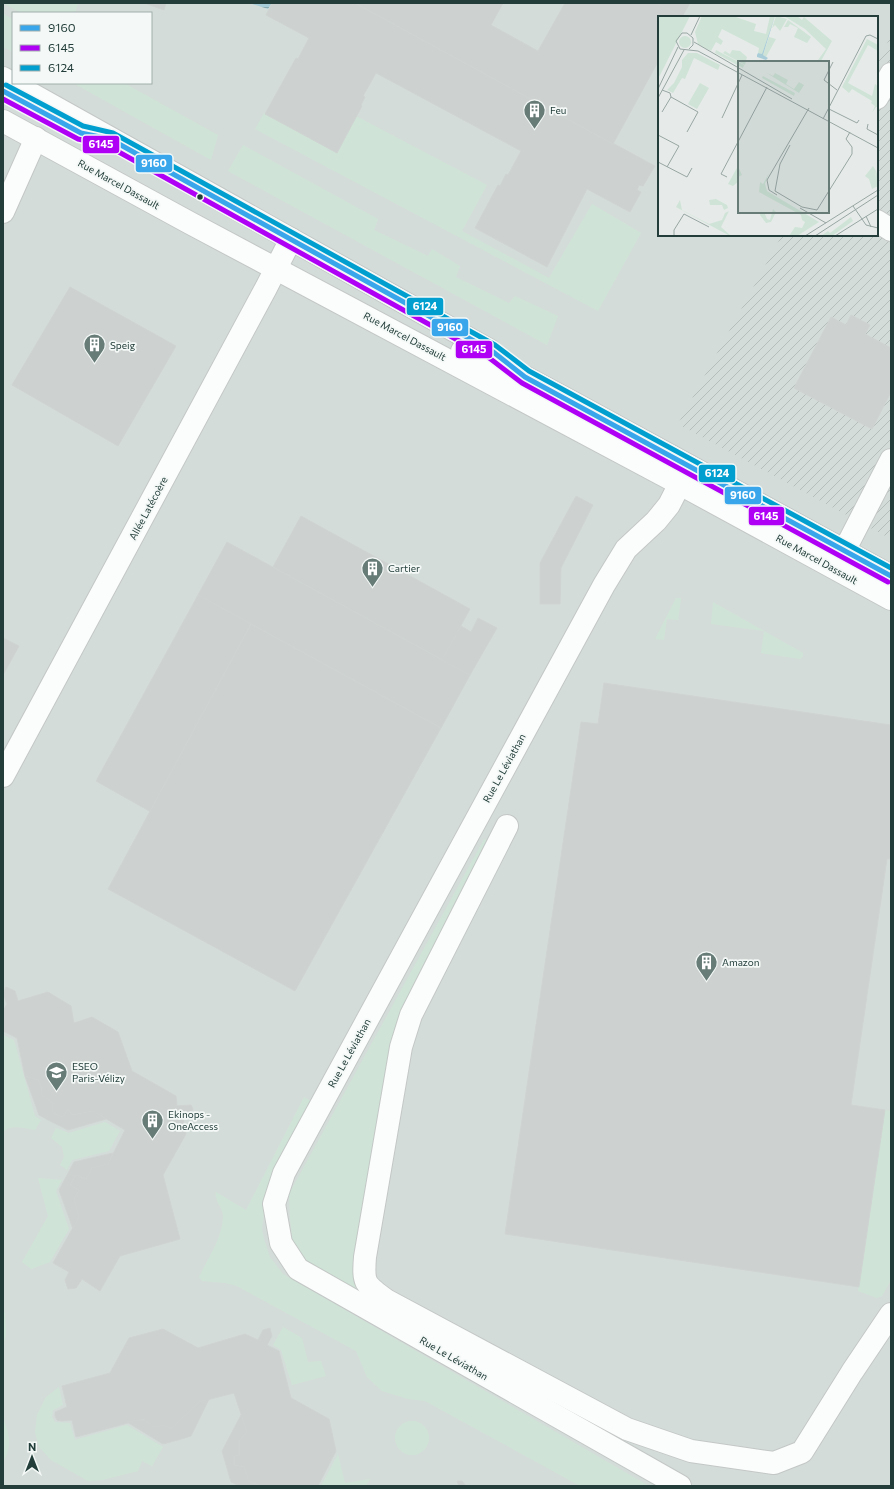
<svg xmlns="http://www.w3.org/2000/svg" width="894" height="1489" font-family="Commissioner,sans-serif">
	<defs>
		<pattern id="industrial-furrows" width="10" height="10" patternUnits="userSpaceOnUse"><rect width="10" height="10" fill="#d4dcd9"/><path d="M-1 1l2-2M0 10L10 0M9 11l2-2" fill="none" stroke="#b6bebb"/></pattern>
		<pattern id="water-rules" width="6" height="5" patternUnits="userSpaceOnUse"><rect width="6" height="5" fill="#a8cdd8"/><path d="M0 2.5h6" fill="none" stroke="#88a8b0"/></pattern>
	</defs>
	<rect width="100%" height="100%" fill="#e6ebe9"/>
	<path fill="#d4dcd9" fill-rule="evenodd" d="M3,3H891V1486H3ZM13,13H151V83H13ZM659,17H877V235H659Z"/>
	<path fill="url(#industrial-furrows)" d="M891,36V539L678,424L782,235H877V62Z"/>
	<g fill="#cfe4d7">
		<path d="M3,3H78L75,13H21Z"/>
		<path d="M3,14L13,19V52L3,47Z"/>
		<path d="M73,83H124L218,135L211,160Z"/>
		<path d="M264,113L337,153L356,116L487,185L462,231L549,278L592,204L641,233L598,311L255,129Z"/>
		<path d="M243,145L378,219L374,230L428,256L432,249L460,266L456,277L509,303L515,296L558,316L547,345L228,171Z"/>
		<path d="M676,598H681L678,620L667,619L664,640L655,639Z"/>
		<path d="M713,602L803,653V656L800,659L761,653L764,631L711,624Z"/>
		<path d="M484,839L489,841L400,1014L393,1033L354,1297L318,1276L293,1244L290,1219L289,1194Z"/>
		<path d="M3,1035L14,1040L35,1116L41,1120L35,1130C25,1128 10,1124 3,1132Z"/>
		<path d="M304,1097L311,1101L265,1205L262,1229L264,1239L270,1257L283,1274L649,1486H580L425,1401L408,1399L382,1391L367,1377L356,1351L237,1286L225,1283L202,1281L199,1277C208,1258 223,1237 223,1216C223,1207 214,1201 216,1192L246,1210Z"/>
		<path d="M885,1110L891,1111V1280L882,1296L877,1298L858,1291Z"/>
		<path d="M105,1122L120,1131L109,1151L72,1160L67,1170L60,1165L64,1157L62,1147L51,1138L56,1128L69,1133Z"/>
		<path d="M38,1178L62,1180L56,1191L69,1229L50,1262L31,1269L22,1262L48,1216Z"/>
		<path d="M3,1310L5,1313L6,1335L3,1345Z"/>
		<path d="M283,1327L302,1338L308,1362L321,1361L326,1376L292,1385L281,1350L273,1345Z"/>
		<path d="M59,1387L63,1405L53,1410L52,1417L55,1422L70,1423L75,1440L127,1425L163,1447L152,1466L142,1461L138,1471L102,1480L88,1481L51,1460L39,1447L35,1432L37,1415L46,1397Z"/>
		<path d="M3,1419C10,1434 12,1448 3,1462Z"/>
		<circle cx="412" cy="1438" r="17"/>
		<path d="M338,1454L345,1483L370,1479L366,1486H321Z"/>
	</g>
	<path fill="url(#water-rules)" d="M249,3H272L268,9Z"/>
	<g fill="#cdd2d0" stroke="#cfd4d2">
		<path d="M144,3H166L164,10Z"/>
		<path d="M272,3H355L655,166L643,186L639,185L637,190L641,192L630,212L587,189L547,267L475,228L498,185L500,186L506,174L508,175L521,151L376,73L363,96L365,97L361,105L362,106L337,153L265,114L296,58L298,59L309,38L266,15Z"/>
		<path d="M355,3H503L491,25L538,51L565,3H657L682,17H659V60L613,144Z"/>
		<path d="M657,3H690L682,17Z"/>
		<path d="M70,287L176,346L118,446L12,385Z"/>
		<path d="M851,315L870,325L865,334L891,348V392L872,429L794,388L831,317L846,325Z"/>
		<path d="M576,496L593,505L561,568L560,604H540V563Z"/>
		<path d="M301,516L470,609L442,660L273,567Z"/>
		<path d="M227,542L470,675L441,728L198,595Z"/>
		<path d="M198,595L251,624L151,812L96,781Z"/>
		<path d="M478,618L497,628L470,675L442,660L461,626L471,632Z"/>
		<path d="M251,624L441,728L295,991L108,889Z"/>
		<path d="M3,638L19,646L3,675Z"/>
		<path d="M604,683L891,725V859H887L851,1105L885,1110L859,1287L505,1234L581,722L598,724Z"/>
		<path d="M6,987L15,991L18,1001L48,992L71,1006L74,1023L92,1017L118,1032L132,1071L176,1096L177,1106L191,1105L193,1109L189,1116L183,1119L186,1134L163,1175L180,1239L120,1256L100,1291L82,1279L76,1288L68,1289L65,1280L69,1272L53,1263L79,1217L74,1199L79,1190L70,1185L76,1175L86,1179L92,1168L108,1164L125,1130L93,1111L73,1115L68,1110L62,1117L52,1113L53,1103L42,1095L41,1086L38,1080L25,1076L17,1038L3,1031V1011L7,1004L3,994Z"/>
		<path d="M25,1076L38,1080L41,1086L42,1095L53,1103L52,1113L62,1117L68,1110L73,1115L93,1111L106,1119L68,1130L50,1121L39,1115Z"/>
		<path d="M113,1153L108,1164L92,1168L86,1179L76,1175L70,1185L79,1190L74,1199L79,1217L73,1229L59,1190L74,1162Z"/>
		<path d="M270,1328L272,1336L267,1345L279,1351L291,1398L329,1419L336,1451L318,1486H260L249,1481L244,1467L234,1465V1456L239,1455V1441L247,1432L234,1393L199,1402L171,1429L163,1425L154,1427L145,1420H139L76,1437L72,1420L62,1421L57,1420L55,1416V1412L67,1407L62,1386L110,1373L129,1338L163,1329L198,1348L245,1334L258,1340L263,1330Z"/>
		<path d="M209,1399L191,1436L178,1440L163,1444L127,1422L139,1420H145L154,1427L163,1425L171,1429L199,1402Z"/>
		<path d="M241,1415L247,1432L239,1441V1455L234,1456V1465L244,1467L249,1481L260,1486H240L231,1482L222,1451Z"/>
		<path d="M457,1481H462L466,1486H459Z"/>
	</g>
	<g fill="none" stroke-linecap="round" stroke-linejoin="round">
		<defs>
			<g id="minor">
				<path d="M3,78L489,350"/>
				<path d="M877,98L891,74"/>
				<path d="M3,121L190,223L680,484L891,599"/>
				<path d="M3,212L36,138"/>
				<path d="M877,221L891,230"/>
				<path d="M462,351L488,364L525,377L570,401L891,576"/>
				<path d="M838,563L891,460"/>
				<path d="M3,776L266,288L291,239"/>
				<path d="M507,826L411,1015L401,1047L365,1257C363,1283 364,1284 386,1300L627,1429L691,1451L774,1463L802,1452L852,1372L891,1314"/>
				<path d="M680,1486L298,1269L281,1243L274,1204L284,1173L604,585L626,549L656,521L669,505L689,466"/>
			</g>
		</defs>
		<use href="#minor" stroke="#c3c8c6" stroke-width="24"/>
		<use href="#minor" stroke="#fbfcfc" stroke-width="22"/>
		<defs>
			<path id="bus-1" d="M3,91L81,133L110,139L492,351L525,377L891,576"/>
			<path id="bus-2" d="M3,99L78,139L108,146L488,357L522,383L888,582"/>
			<path id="bus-3" d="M6,85L83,126L113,133L495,345L529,371L891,568"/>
		</defs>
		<use href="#bus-1" stroke="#f4f9f7" stroke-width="8"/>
		<use href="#bus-2" stroke="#f4f9f7" stroke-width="8"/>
		<use href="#bus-3" stroke="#f4f9f7" stroke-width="8"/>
		<use href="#bus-1" stroke="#39a6eb" stroke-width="5"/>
		<use href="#bus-2" stroke="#af00f5" stroke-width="5"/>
		<use href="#bus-3" stroke="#009fcf" stroke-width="5"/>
	</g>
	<defs>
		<symbol id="building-pin" viewBox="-11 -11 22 30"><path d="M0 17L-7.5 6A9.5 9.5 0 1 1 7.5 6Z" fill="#677b77" stroke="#f4f9f7"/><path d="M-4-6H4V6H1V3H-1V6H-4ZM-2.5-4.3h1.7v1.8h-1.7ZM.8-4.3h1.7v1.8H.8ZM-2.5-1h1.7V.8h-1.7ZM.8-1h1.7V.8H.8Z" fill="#fff"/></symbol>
		<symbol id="university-pin" viewBox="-11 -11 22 30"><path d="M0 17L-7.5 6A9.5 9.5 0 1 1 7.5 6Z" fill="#677b77" stroke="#f4f9f7"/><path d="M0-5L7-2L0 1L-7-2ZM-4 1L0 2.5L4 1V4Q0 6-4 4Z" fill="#fff"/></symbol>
	</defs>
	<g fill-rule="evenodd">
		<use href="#building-pin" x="522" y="98" width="25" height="34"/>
		<use href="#building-pin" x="82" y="332" width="25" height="34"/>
		<use href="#building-pin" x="360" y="556" width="25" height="34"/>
		<use href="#building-pin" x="694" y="950" width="25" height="34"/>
		<use href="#university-pin" x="44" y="1060" width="25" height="34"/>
		<use href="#building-pin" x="140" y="1108" width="25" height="34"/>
	</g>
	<circle fill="#233e3a" stroke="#f4f9f7" stroke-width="1.5" cx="200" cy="197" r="3.5"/>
	<g text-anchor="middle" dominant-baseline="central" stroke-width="3.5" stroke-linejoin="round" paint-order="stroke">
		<g font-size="10" fill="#233e3a" stroke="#f4f9f7" text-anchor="start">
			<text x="550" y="110">Feu</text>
			<text x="110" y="345">Speig</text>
			<text x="388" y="568">Cartier</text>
			<text x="722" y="962">Amazon</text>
			<text x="72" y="1066">ESEO<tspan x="72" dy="12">Paris-Vélizy</tspan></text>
			<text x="168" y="1114">Ekinops -<tspan x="168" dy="12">OneAccess</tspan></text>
		</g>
		<g font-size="10" fill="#233e3a" stroke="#f4f9f7">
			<text transform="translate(119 184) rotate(29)">Rue Marcel Dassault</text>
			<text transform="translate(405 336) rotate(28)">Rue Marcel Dassault</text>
			<text transform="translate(148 508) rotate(-62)">Allée Latécoère</text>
			<text transform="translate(817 559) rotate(29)">Rue Marcel Dassault</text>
			<text transform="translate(504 768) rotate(-61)">Rue Le Léviathan</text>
			<text transform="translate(349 1053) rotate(-61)">Rue Le Léviathan</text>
			<text transform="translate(454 1358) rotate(30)">Rue Le Léviathan</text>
		</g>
	</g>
	<g transform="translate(658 16)">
		<rect width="220" height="220" fill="#e6ebe9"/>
		<path d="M118,0L129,3L122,15L117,9L114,12ZM126,0H139L144,4L146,1L174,25L163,45L160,44L168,33L147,13ZM130,4L153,21L149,27L136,21L140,12L132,8L130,11H126ZM21 26a6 6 0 1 1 12 0a6 6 0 1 1-12 0ZM111,21L118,23L108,41L105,39ZM209,23L220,29V35L210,29L190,67L214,80L217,68L220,70V91H218L214,97L217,90L213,87L214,85L194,73L191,77L184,71ZM58,34L86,49L85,52L57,37ZM74,34L82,35L89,41L87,49L65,37L67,35L72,38ZM30,37H39L62,49L60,54L36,42L27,63L24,62L15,77L9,74L16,67L24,51V44ZM107,56L115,60L117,57L130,64L128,68L136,73L141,66L146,69L141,77ZM105,60L137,77L136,80L104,62ZM42,67L51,72L39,93L30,88ZM220,149V170L214,173L211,163L207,160L215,150L218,155L217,163ZM80,150L84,159L80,161L81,165L75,170L70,168ZM111,157L107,168L109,175L161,206L139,220H131L137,211L144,212L147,206L144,204L143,199L101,176L102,166L105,168ZM58,183L69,189L70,192L66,194L64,189H52L51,184ZM22,184L24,194L51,208L64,204L67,197L71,195L63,211L73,220H72L18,191ZM115,193L118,196L113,206L108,207L102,199L103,196L107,198L109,203L112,204ZM193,201L195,205L174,220H163L170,215L172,217Z" fill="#cfe4d7"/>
		<path d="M0,0H32L0,63Z" fill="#cfe4d7"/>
		<path d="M44,0H75L98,8L96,15L108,18L112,0H117L104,39L100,37L101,32L64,13L60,21L65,25L63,29L58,26L53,35L40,28L37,16Z" fill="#cfe4d7"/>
		<path d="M117,0L105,39L110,42L108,44L99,41V39L100,37L104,38Z" fill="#a8cdd8"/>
		<path fill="none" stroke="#98a6a3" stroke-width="1" d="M33,19L42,0M36,26L134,83M31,33L35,29V22L29,17H24L18,25L22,33L40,35L220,132M175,46L166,64L179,74M0,73L20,31M4,74L12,77L13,81L4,96M13,81L40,96L29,116M0,82L26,34M171,93L199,107L201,104M64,102L84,59M165,103L208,20L212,19L220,23M210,108L209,113L220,119M0,119L21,130L9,151M132,129L122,148L117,175L144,191L159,194L194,138V131L188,123L192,116M0,146L29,161L34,152M69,161L63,158L109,71M119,179L111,174L109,164L151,92M195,190L204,203M142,192L168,207M208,200L213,211M204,203L208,209L220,212M16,220V214L26,198L51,211M147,220L220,174M157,220L220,179M177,220L220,193"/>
		<path fill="#677b77" fill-opacity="0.15" stroke="#677b77" stroke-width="2" d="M80,45H171V197H80Z"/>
		<rect width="220" height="220" fill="none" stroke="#233e3a" stroke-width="2"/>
	</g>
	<g stroke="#f4f9f7" stroke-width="1.5">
		<rect x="82" y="135" width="38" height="19" rx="4" fill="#af00f5"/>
		<rect x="135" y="154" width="38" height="19" rx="4" fill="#39a6eb"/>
		<rect x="406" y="297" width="38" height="19" rx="4" fill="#009fcf"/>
		<rect x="431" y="318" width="38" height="19" rx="4" fill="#39a6eb"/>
		<rect x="455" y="340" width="38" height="19" rx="4" fill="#af00f5"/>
		<rect x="698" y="464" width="38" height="19" rx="4" fill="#009fcf"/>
		<rect x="724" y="486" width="38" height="19" rx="4" fill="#39a6eb"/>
		<rect x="748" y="506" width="37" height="20" rx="4" fill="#af00f5"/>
	</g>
	<g font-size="11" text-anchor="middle" font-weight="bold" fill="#fff">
		<text x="101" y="148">6145</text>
		<text x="154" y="167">9160</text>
		<text x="425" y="310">6124</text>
		<text x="450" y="331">9160</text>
		<text x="474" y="353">6145</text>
		<text x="717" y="477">6124</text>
		<text x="743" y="499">9160</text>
		<text x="766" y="520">6145</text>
	</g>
	<rect width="894" height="1489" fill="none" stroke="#233e3a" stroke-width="8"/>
	<rect x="12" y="12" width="140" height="72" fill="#f4f9f7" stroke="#a0aeab"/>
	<rect x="20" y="25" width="20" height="6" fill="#39a6eb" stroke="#a0aeab"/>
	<text x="48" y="32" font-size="12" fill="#233e3a">9160</text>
	<rect x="20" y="45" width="20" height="6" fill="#af00f5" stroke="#a0aeab"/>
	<text x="48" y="52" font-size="12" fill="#233e3a">6145</text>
	<rect x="20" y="65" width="20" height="6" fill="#009fcf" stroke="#a0aeab"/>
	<text x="48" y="72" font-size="12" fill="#233e3a">6124</text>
	<g transform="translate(32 1457)" stroke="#f4f9f7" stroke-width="3" paint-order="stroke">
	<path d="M0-3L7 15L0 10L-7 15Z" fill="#233e3a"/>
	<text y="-6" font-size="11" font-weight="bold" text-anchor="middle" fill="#233e3a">N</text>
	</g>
</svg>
